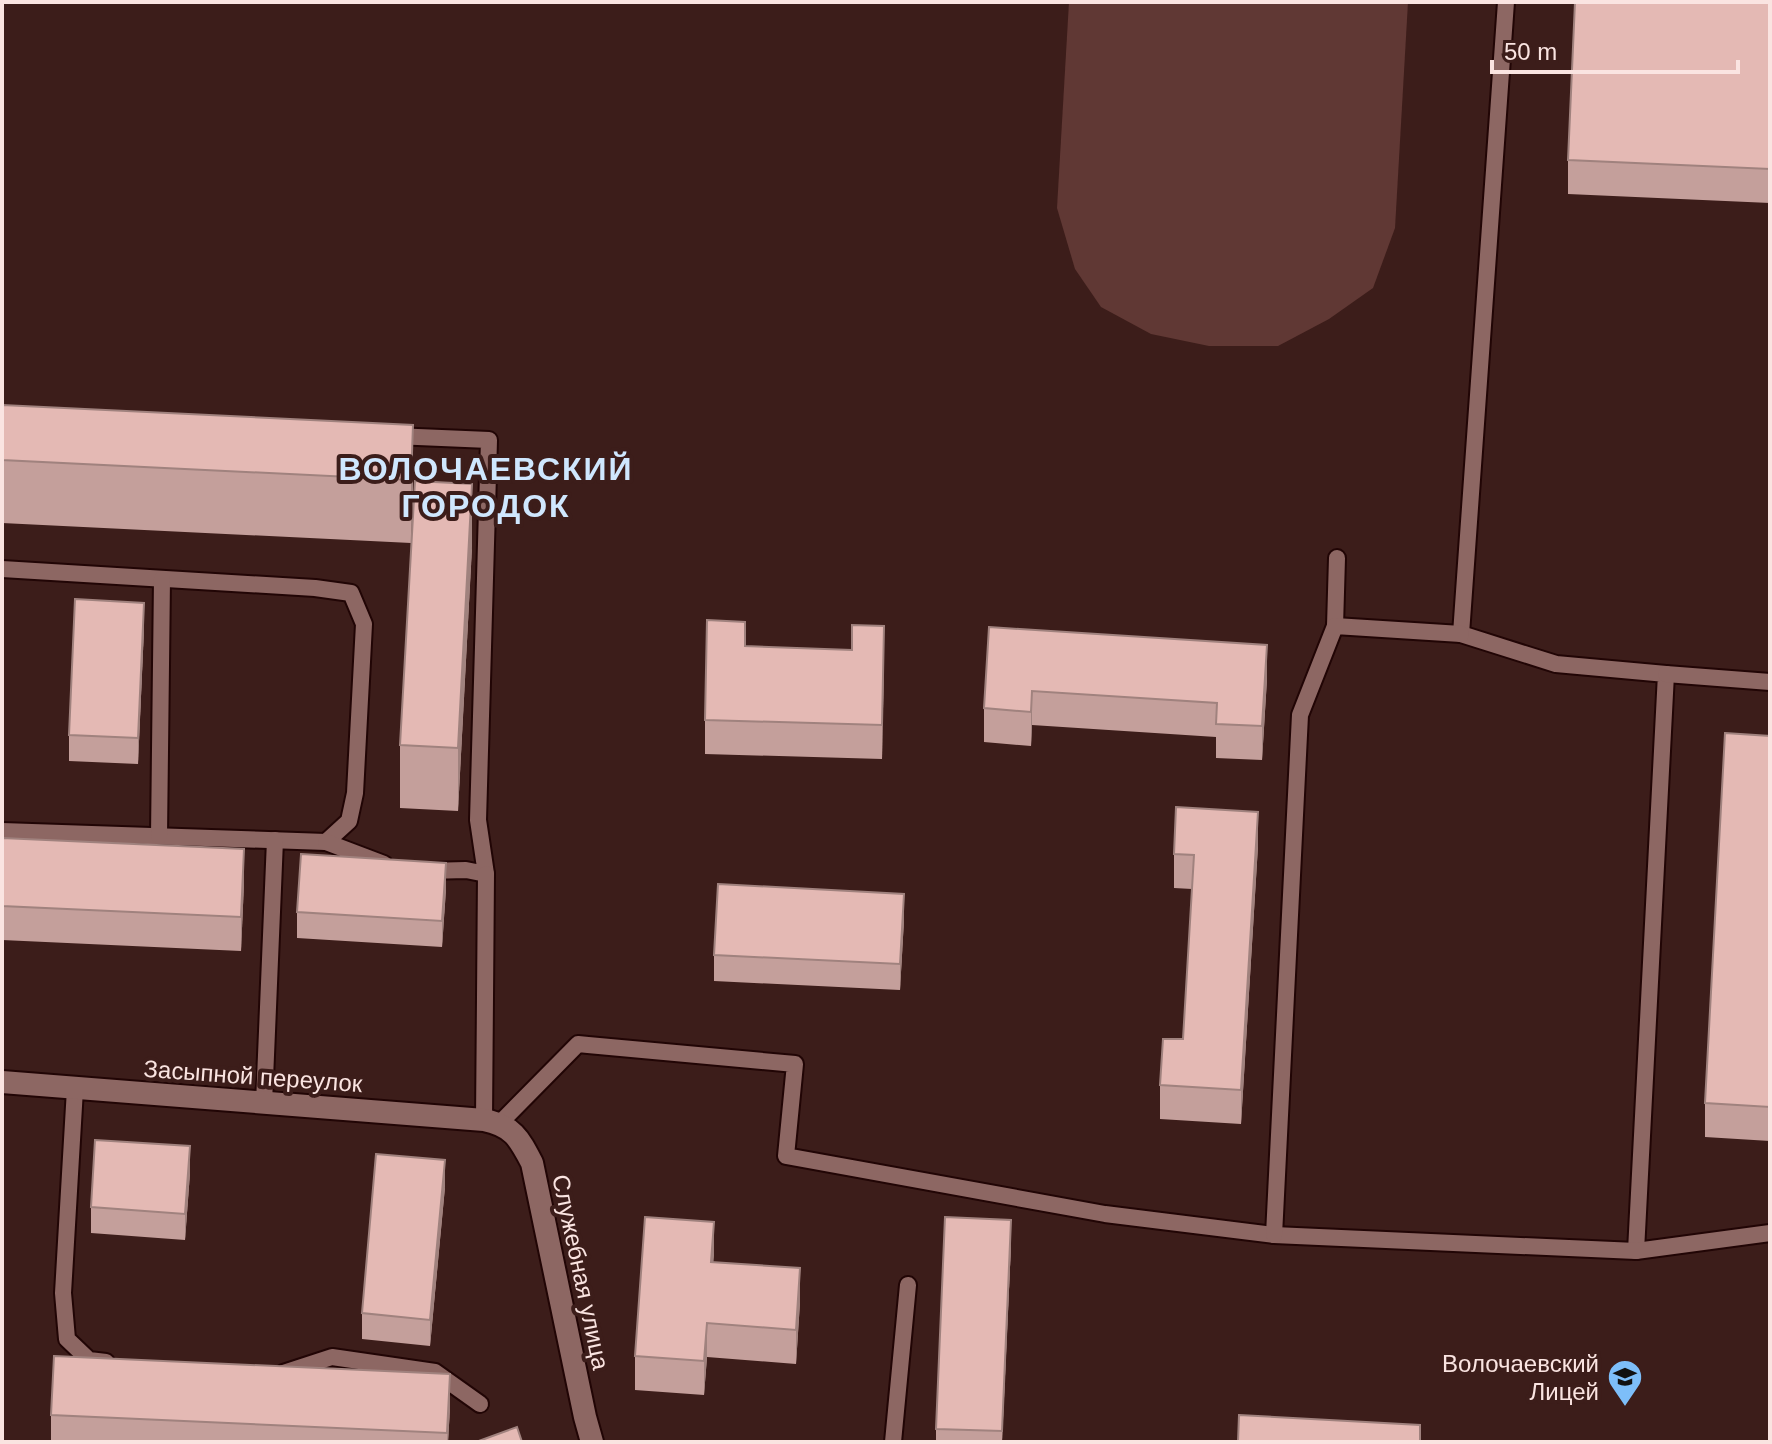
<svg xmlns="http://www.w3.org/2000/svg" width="1772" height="1444" font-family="Helvetica,sans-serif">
	<rect width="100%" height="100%" fill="#3c1d1a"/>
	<path fill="#603834" d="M1069,2H1408L1395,228L1373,288L1329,319L1278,346H1209L1151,334L1101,307L1075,269L1057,208Z"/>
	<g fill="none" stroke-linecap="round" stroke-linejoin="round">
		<defs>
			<g id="service">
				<path d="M1506,2L1461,634L1556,664L1666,674L1636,1251"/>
				<path d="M394,436L489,440L478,820L486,874L466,870L427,871"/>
				<path d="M2,569L315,588L351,593L364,624L355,793L349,821L326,842L2,831"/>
				<path d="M1335,626L1337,558"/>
				<path d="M1666,674L1770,682"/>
				<path d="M159,836L162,579"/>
				<path d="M326,842L384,864"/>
				<path d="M75,1089L63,1293L67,1339L89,1360L106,1362"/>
				<path d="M264,1103L275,840"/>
				<path d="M484,1120L486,874"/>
				<path d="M500,1123L578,1044L588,1045L795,1064L786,1156L1105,1214L1274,1235L1636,1251L1770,1233"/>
				<path d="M1274,1235L1300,715L1335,626L1461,634"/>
				<path d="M283,1373L332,1357L435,1372L480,1404"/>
				<path d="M893,1442L908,1285"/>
			</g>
			<path id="minor" d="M2,1082L484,1120C513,1126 519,1138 532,1163L585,1417L592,1442"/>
		</defs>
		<use href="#service" stroke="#210505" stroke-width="20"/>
		<use href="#minor" stroke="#210505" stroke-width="26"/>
		<use href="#service" stroke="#8d6763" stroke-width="16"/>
		<use href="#minor" stroke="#8d6763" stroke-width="22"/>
	</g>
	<g fill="#c49f9b">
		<path d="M1770,2V203L1568,194V160Z"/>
		<path d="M2,405L413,425V488L411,543L2,523Z"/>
		<path d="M472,547L458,811L400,808V745Z"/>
		<path d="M989,627L1267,679L1262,760L1216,758V737L1032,725L1031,746L984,742V708Z"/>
		<path d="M144,629L138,764L69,761V735Z"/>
		<path d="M745,646L884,660L882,759L705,754V720Z"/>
		<path d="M1770,736V1141L1705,1137V1103Z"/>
		<path d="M2,838L244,883L241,951L2,940Z"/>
		<path d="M1258,846L1241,1124L1160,1119V1085L1183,1039L1192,889L1174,888V854Z"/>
		<path d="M446,889L442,947L297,938V912Z"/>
		<path d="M904,920L900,990L714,981V955Z"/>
		<path d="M190,1173L185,1240L91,1233V1207Z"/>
		<path d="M445,1187L430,1346L362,1339V1313Z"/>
		<path d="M1011,1246L1002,1442H936V1429Z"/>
		<path d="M714,1262L800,1302L796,1364L707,1357L704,1395L635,1390V1356Z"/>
		<path d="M450,1408L448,1442H51V1415Z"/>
	</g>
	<g fill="#a0827e">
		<path d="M413,425V488L411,543V480Z"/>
		<path d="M472,484V547L458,811V748Z"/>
		<path d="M144,603V629L138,764V738Z"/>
		<path d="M884,626V660L882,759V725Z"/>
		<path d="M1267,645V679L1262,760V726Z"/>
		<path d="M1032,691V725L1031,746V712Z"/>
		<path d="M1258,812V846L1241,1124V1090Z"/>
		<path d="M244,849V883L241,951V917Z"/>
		<path d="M446,863V889L442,947V921Z"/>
		<path d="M904,894V920L900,990V964Z"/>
		<path d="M190,1146V1173L185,1240V1214Z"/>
		<path d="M445,1160V1187L430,1346V1320Z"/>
		<path d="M1011,1220V1246L1002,1442V1431Z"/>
		<path d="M714,1222V1256L711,1296V1262Z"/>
		<path d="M800,1268V1302L796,1364V1330Z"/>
		<path d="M707,1323V1357L704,1395V1361Z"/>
		<path d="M450,1374V1408L448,1442H447Z"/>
	</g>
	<g fill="#e4b9b4" stroke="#a0827e" stroke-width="2">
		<path d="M1575,2H1770V169L1568,160Z"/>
		<path d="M2,405L413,425L411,480L2,460Z"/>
		<path d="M415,481L472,484L458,748L400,745Z"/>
		<path d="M75,599L144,603L138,738L69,735Z"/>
		<path d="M707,620L745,622V646L852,650V625L884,626L882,725L705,720Z"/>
		<path d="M989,627L1267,645L1262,726L1216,724L1217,703L1032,691L1031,712L984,708Z"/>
		<path d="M1725,733L1770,736V1107L1705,1103Z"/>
		<path d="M1176,807L1258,812L1241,1090L1160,1085L1163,1039H1183L1194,855L1174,854Z"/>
		<path d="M2,838L244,849L241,917L2,906Z"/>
		<path d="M301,854L446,863L442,921L297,912Z"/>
		<path d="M718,884L904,894L900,964L714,955Z"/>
		<path d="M95,1140L190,1146L185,1214L91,1207Z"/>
		<path d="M376,1154L445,1160L430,1320L362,1313Z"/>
		<path d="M645,1217L714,1222L711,1262L800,1268L796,1330L707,1323L704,1361L635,1356Z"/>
		<path d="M945,1217L1011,1220L1002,1431L936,1429Z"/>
		<path d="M54,1356L450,1374L447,1433L51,1415Z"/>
		<path d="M1239,1415L1420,1425V1442H1238Z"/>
		<path d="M517,1427L522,1442H476Z"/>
	</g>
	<defs>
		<symbol id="school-pin" viewBox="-11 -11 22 30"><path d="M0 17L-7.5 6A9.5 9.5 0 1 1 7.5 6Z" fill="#7dbef9" stroke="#3c1d1a"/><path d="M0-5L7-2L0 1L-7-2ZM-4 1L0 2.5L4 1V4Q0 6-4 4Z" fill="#111"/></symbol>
	</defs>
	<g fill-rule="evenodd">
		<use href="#school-pin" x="1605" y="1357" width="40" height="54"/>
	</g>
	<g text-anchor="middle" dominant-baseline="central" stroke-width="8" stroke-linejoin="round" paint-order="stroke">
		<g font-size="24" fill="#fae4e1" stroke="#3c1d1a">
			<text transform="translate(253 1076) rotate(4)">Засыпной переулок</text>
			<text transform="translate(581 1272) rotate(78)">Служебная улица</text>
		</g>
		<g font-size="24" fill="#fae4e1" stroke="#3c1d1a" text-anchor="end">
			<text x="1599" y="1363">Волочаевский<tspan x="1599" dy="28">Лицей</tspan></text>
		</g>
		<g font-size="32" font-weight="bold" letter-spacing="2" fill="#cfe7fe" stroke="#3c1d1a">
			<text x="486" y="469">ВОЛОЧАЕВСКИЙ<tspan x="486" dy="37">ГОРОДОК</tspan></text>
		</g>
	</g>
	<rect width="1772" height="1444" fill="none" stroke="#fae4e1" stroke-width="8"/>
	<path d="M1492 60v12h246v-12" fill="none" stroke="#fae4e1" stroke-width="4"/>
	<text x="1504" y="60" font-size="24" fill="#fae4e1" stroke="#3c1d1a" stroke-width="6" paint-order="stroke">50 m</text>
</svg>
